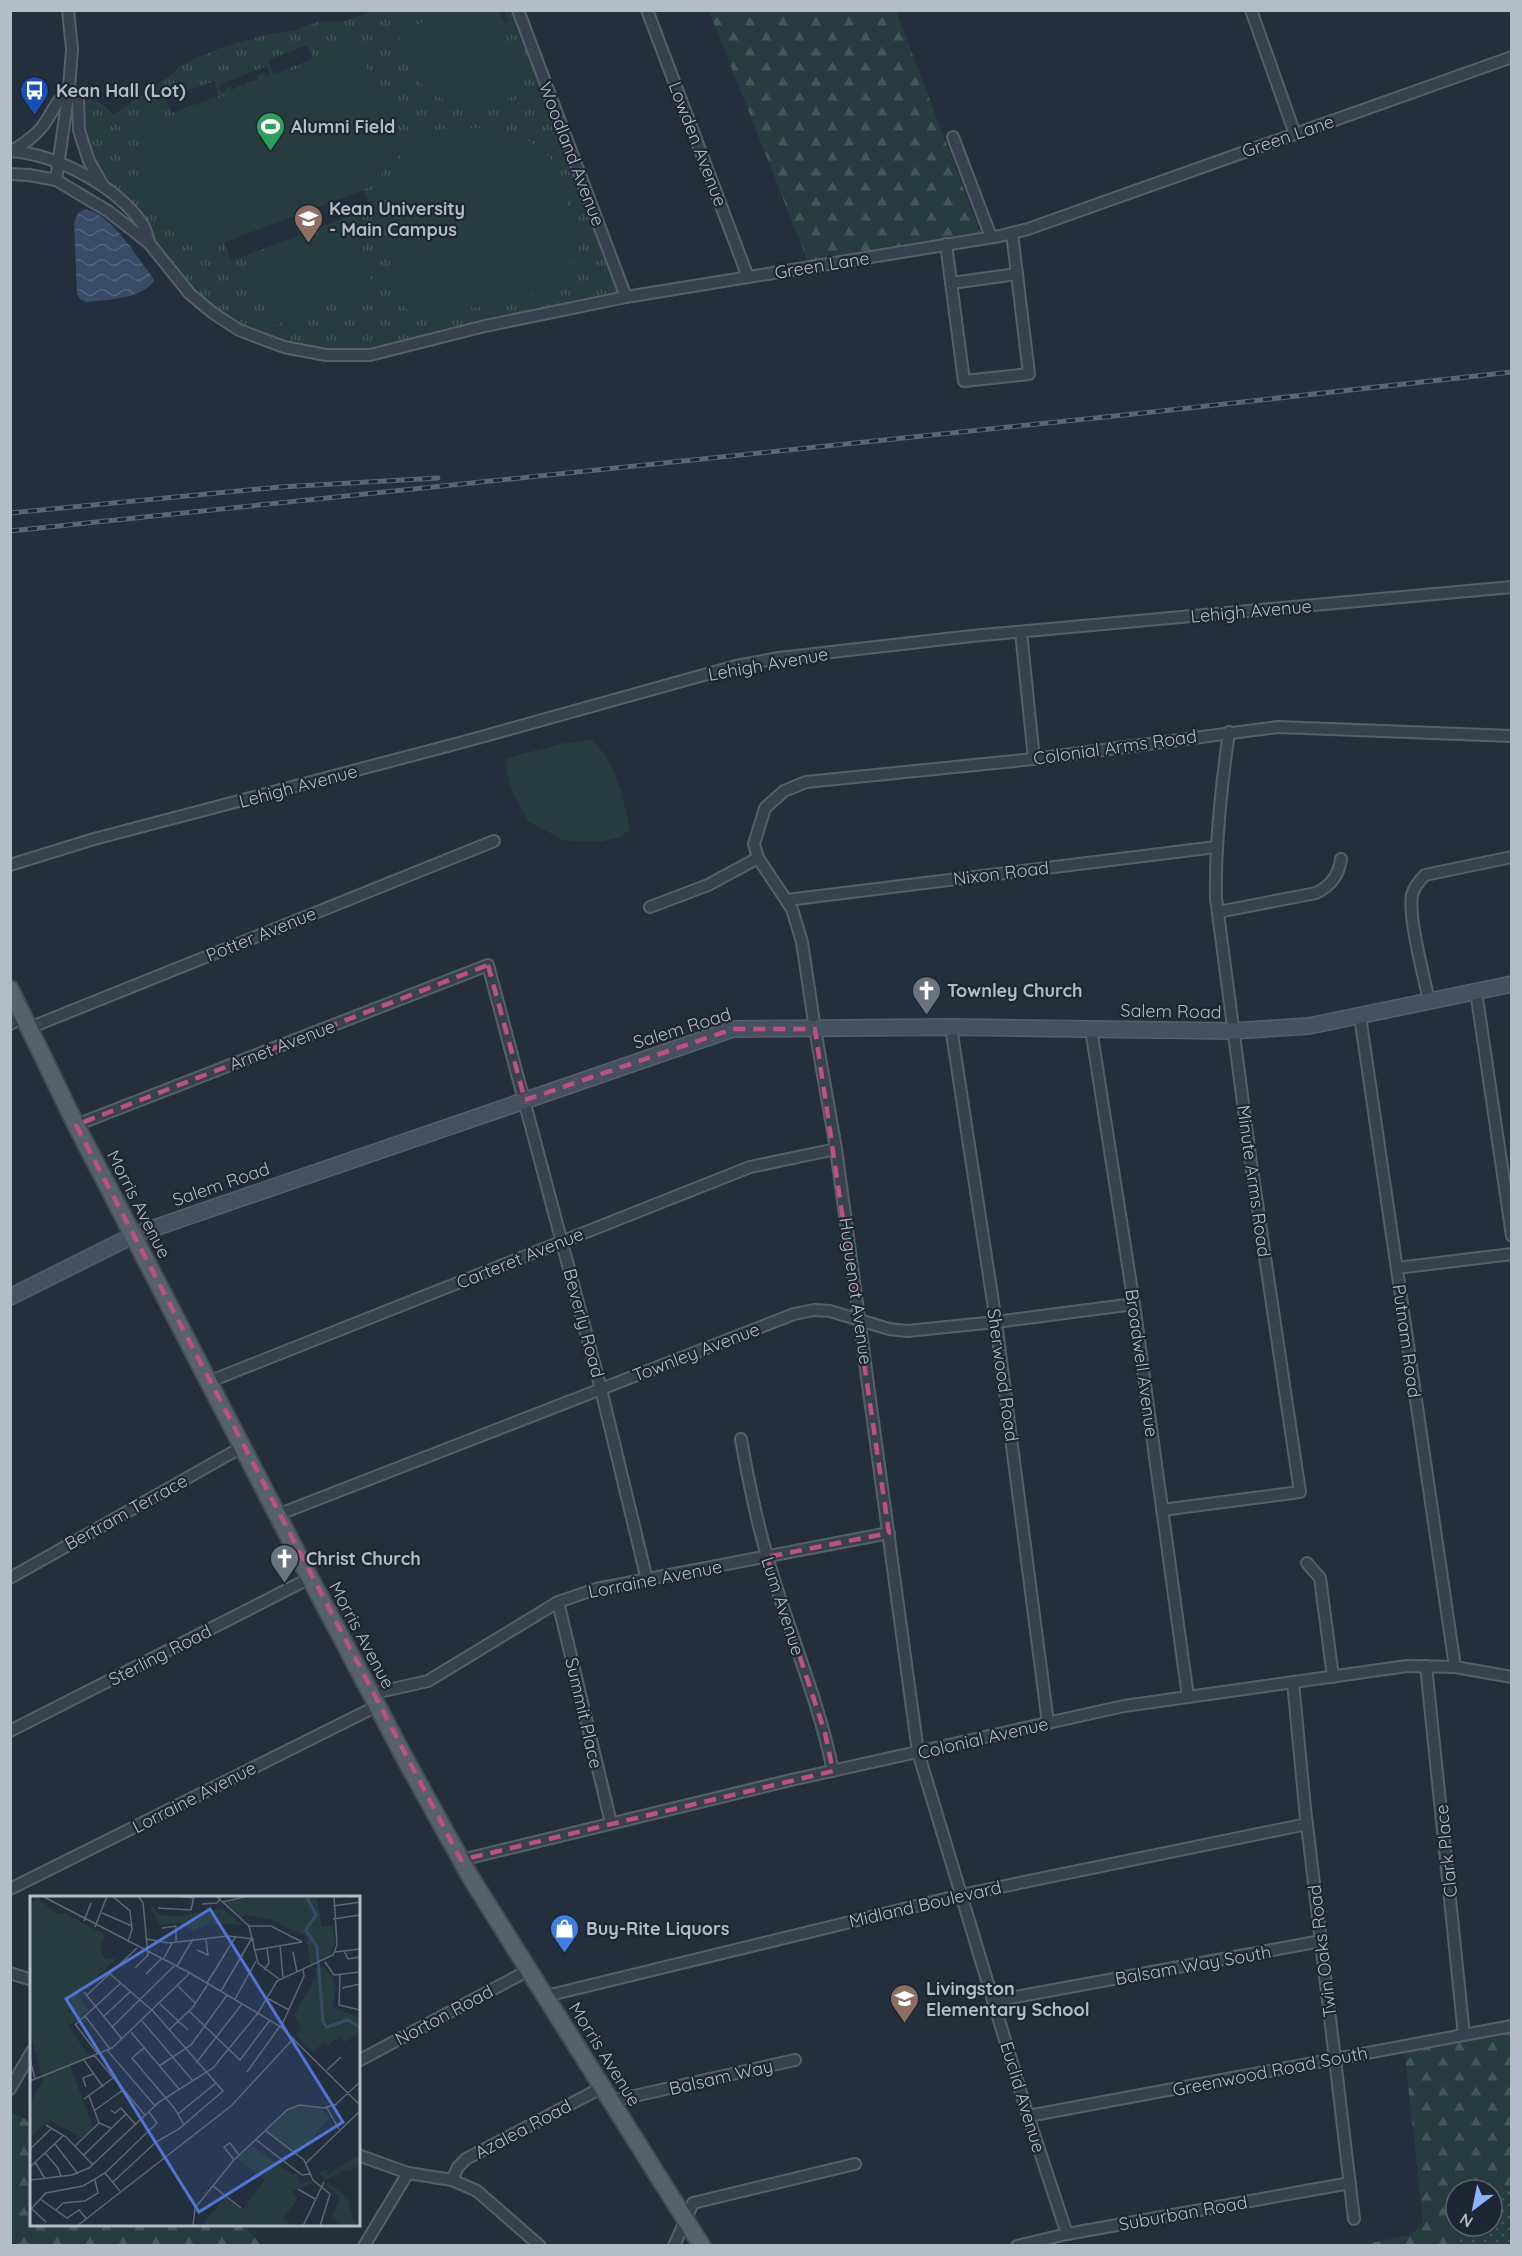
<svg xmlns="http://www.w3.org/2000/svg" width="1522" height="2256" font-family="Quicksand,sans-serif">
	<defs>
		<pattern id="grass-dots" width="8" height="8" patternUnits="userSpaceOnUse" patternTransform="scale(1.5)"><rect width="8" height="8" fill="#263c3f"/><path d="M2 2h.1M6 6h.1" fill="none" stroke="#435659" stroke-width="1.8" stroke-linecap="round"/></pattern>
		<pattern id="forest-firs" width="22" height="20" patternUnits="userSpaceOnUse" patternTransform="scale(1.5)"><rect width="22" height="20" fill="#263c3f"/><path d="M5 1l3.5 6h-7zM16 11l3.5 6h-7z" fill="#435659"/></pattern>
		<pattern id="park-tufts" width="24" height="20" patternUnits="userSpaceOnUse" patternTransform="scale(1.5)"><rect width="24" height="20" fill="#263c3f"/><path d="M3 7l-1-3M5 7V3M7 7l1-3M15 17l-1-3M17 17v-4M19 17l1-3" fill="none" stroke="#435659"/></pattern>
		<pattern id="water-waves" width="16" height="10" patternUnits="userSpaceOnUse" patternTransform="scale(1.5)"><rect width="16" height="10" fill="#394c67"/><path d="M0 5q4-4 8 0t8 0" fill="none" stroke="#53647b"/></pattern>
	</defs>
	<rect width="100%" height="100%" fill="#242f3e"/>
	<path fill="url(#grass-dots)" d="M1511,2187V2245L1450,2246L1460,2226H1492V2195Z"/>
	<g fill="url(#forest-firs)">
		<path d="M709,11H896L980,232L896,246L810,267Z"/>
		<path d="M1511,2027V2187L1492,2195V2190H1456V2226H1460L1450,2245L1354,2246L1412,2235L1423,2221L1404,2048Z"/>
		<path d="M11,2112L31,2122L32,2224L244,2225L261,2245H18L11,2241Z"/>
	</g>
	<path fill="url(#park-tufts)" fill-rule="evenodd" d="M501,10L499,12L505,24L509,22L504,11H518L626,297L339,356L261,340L190,294L126,205L89,161L78,101C94,98 103,102 113,115L175,72L179,66L220,48L257,37L299,29L320,21L341,22L375,11ZM308,45L313,59L273,74L268,60ZM267,66L271,76L266,77L264,73L257,76L258,80L246,83V85L242,87L241,85L232,90L230,86L225,88L226,92H221L218,85ZM214,81L219,96L171,113L166,99ZM364,190L370,208L231,261L224,242Z"/>
	<g fill="#263c3f">
		<path d="M493,11L497,12L526,89C474,126 402,99 399,31L454,11Z"/>
		<path d="M361,44L367,61L364,63L386,99L395,129L394,148L389,165L370,187L217,245C178,248 147,214 144,176C143,163 148,152 149,140C150,136 146,130 145,127Z"/>
		<path d="M484,128L529,141L550,158L566,199L572,244L568,277L548,291L480,307L413,313L395,300C391,253 385,203 400,157C402,150 404,141 410,136C426,127 465,128 484,128Z"/>
		<path d="M350,224L374,288L273,326L249,262Z"/>
		<path d="M592,740C618,766 622,795 630,829L621,837L599,842H577L563,840L528,821L510,787L506,769L507,758L565,743Z"/>
	</g>
	<path fill="url(#water-waves)" d="M85,209C113,215 136,256 153,278L154,281C140,300 108,299 87,302L80,299L77,294L74,223L78,213Z"/>
	<g fill="none" stroke-linecap="round" stroke-linejoin="round">
		<defs>
			<g id="street">
				<path d="M518,10L626,297"/>
				<path d="M647,10L748,277"/>
				<path d="M1251,10L1295,134"/>
				<path d="M69,89L78,101L79,130L83,143L89,161L103,186"/>
				<path d="M953,137L991,237"/>
				<path d="M10,151C56,154 117,186 143,225C146,230 147,236 149,242"/>
				<path d="M12,151C23,144 34,137 42,127C53,113 55,101 69,89"/>
				<path d="M10,174L29,175L56,180L108,211L149,243L190,294L213,313L239,330L284,347L326,355H370L485,326L626,297L1000,236L1028,229L1512,57"/>
				<path d="M56,180L69,89L72,49L68,10"/>
				<path d="M946,244L964,381L1029,374L1012,233"/>
				<path d="M951,283L1017,274"/>
				<path d="M1021,632L1034,759"/>
				<path d="M10,865L94,839L463,742L736,666L779,658L972,636L1512,587"/>
				<path d="M787,900L1216,847"/>
				<path d="M650,907L708,885L758,858"/>
				<path d="M1218,912L1316,893C1331,886 1339,875 1341,859"/>
				<path d="M1476,991L1512,1236"/>
				<path d="M1429,1001C1424,976 1408,918 1412,895C1414,887 1420,880 1425,875L1512,857"/>
				<path d="M1360,1016L1455,1667"/>
				<path d="M10,1024L23,1017"/>
				<path d="M951,1027L996,1322L1048,1723"/>
				<path d="M29,1028L494,841"/>
				<path d="M1091,1029L1134,1304L1188,1697"/>
				<path d="M76,1125L488,965L601,1389L647,1580"/>
				<path d="M1397,1268L1512,1254"/>
				<path d="M208,1382L750,1167L836,1149"/>
				<path d="M741,1439C748,1479 756,1518 767,1556C787,1628 818,1697 833,1771"/>
				<path d="M1162,1510L1300,1492L1250,1156L1216,898C1215,842 1221,788 1229,732"/>
				<path d="M277,1515L794,1314L814,1310L830,1311L889,1329L907,1331L996,1322L1134,1304"/>
				<path d="M1307,1563L1320,1578L1333,1677"/>
				<path d="M10,1578L242,1447"/>
				<path d="M558,1602L611,1823"/>
				<path d="M1426,1666L1464,2035"/>
				<path d="M1293,1682L1305,1808L1354,2219"/>
				<path d="M370,1694L428,1681L558,1602L596,1589L889,1533"/>
				<path d="M10,1731L310,1578"/>
				<path d="M461,1860L791,1780L1124,1706L1407,1666L1455,1667L1512,1677"/>
				<path d="M10,1889L377,1706"/>
				<path d="M10,1973L32,1980"/>
				<path d="M546,1996L961,1895L1307,1824"/>
				<path d="M993,2001L1321,1941"/>
				<path d="M358,2061L529,1970"/>
				<path d="M10,2089L32,2051"/>
				<path d="M612,2101L795,2060"/>
				<path d="M1028,2116L1512,2026"/>
				<path d="M358,2155L408,2173L452,2180L477,2191L540,2246"/>
				<path d="M452,2180L458,2167L466,2159L603,2087"/>
				<path d="M1067,2234L1028,2116L918,1752L836,1149L815,1029L802,942L792,909L758,858L754,844L765,808L784,791L806,782L1034,759L1278,727L1512,736"/>
				<path d="M364,2246L408,2173"/>
				<path d="M674,2246L693,2203L855,2164"/>
				<path d="M1017,2246L1067,2234L1350,2183"/>
			</g>
			<path id="secondary" d="M10,1297L134,1235L733,1029L951,1027L1232,1031L1309,1026L1512,984"/>
			<path id="primary" d="M10,989L76,1125L310,1578L409,1766L471,1878L702,2246"/>
		</defs>
		<use href="#street" stroke="#565f6c" stroke-width="14"/>
		<use href="#secondary" stroke="#565f6c" stroke-width="18"/>
		<use href="#primary" stroke="#414a57" stroke-width="20"/>
		<use href="#street" stroke="#38414e" stroke-width="10"/>
		<use href="#secondary" stroke="#465061" stroke-width="15"/>
		<use href="#primary" stroke="#56606e" stroke-width="16"/>
		<defs>
			<g id="rail">
				<path d="M10,513L280,487L438,478"/>
				<path d="M10,531L1134,414L1512,372"/>
			</g>
		</defs>
		<use href="#rail" stroke="#5a6575" stroke-width="5"/>
		<use href="#rail" stroke="#1d2633" stroke-width="3" stroke-dasharray="9" stroke-linecap="butt"/>
	</g>
	<path fill="none" stroke="#bd5182" stroke-width="4.5" stroke-dasharray="12 8" stroke-linejoin="round" d="M488,965L525,1100L733,1029H815L889,1533L767,1557L825,1733L833,1771L461,1860L76,1125Z"/>
	<defs>
		<symbol id="bus-pin" viewBox="-11 -11 22 30"><path d="M0 17L-7.5 6A9.5 9.5 0 1 1 7.5 6Z" fill="#1a4fb4" stroke="#1d2633"/><path d="M-5-6H5V4H4V6H2V4H-2V6H-4V4H-5ZM-3.5-4V0h7V-4ZM-3.5 1.2v1.5H-2V1.2ZM2 1.2v1.5H3.5V1.2Z" fill="#fff"/></symbol>
		<symbol id="stadium-pin" viewBox="-11 -11 22 30"><path d="M0 17L-7.5 6A9.5 9.5 0 1 1 7.5 6Z" fill="#2e9e5b" stroke="#1d2633"/><path d="M0-5a6.5 5 0 1 0 0 10a6.5 5 0 1 0 0-10ZM-3.5-1.8h7v3.6h-7Z" fill="#fff"/></symbol>
		<symbol id="university-pin" viewBox="-11 -11 22 30"><path d="M0 17L-7.5 6A9.5 9.5 0 1 1 7.5 6Z" fill="#8d6e63" stroke="#1d2633"/><path d="M0-5L7-2L0 1L-7-2ZM-4 1L0 2.5L4 1V4Q0 6-4 4Z" fill="#fff"/></symbol>
		<symbol id="church-pin" viewBox="-11 -11 22 30"><path d="M0 17L-7.5 6A9.5 9.5 0 1 1 7.5 6Z" fill="#6b7280" stroke="#1d2633"/><path d="M-1.2-6h2.4v3.5h3.3v2.4h-3.3V6h-2.4V-.1h-3.3v-2.4h3.3Z" fill="#fff"/></symbol>
		<symbol id="shop-pin" viewBox="-11 -11 22 30"><path d="M0 17L-7.5 6A9.5 9.5 0 1 1 7.5 6Z" fill="#3f7fe0" stroke="#1d2633"/><path d="M-5-2.5h2.3a2.7 3.5 0 0 1 5.4 0H5L5.5 6h-11ZM-1.5-2.5h3a1.5 2.3 0 0 0-3 0Z" fill="#fff"/></symbol>
		<symbol id="school-pin" viewBox="-11 -11 22 30"><path d="M0 17L-7.5 6A9.5 9.5 0 1 1 7.5 6Z" fill="#8d6e63" stroke="#1d2633"/><path d="M0-5L7-2L0 1L-7-2ZM-4 1L0 2.5L4 1V4Q0 6-4 4Z" fill="#fff"/></symbol>
	</defs>
	<g fill-rule="evenodd">
		<use href="#bus-pin" x="18" y="74" width="33" height="45"/>
		<use href="#stadium-pin" x="254" y="110" width="33" height="45"/>
		<use href="#university-pin" x="292" y="202" width="33" height="45"/>
		<use href="#church-pin" x="910" y="974" width="33" height="45"/>
		<use href="#church-pin" x="268" y="1542" width="33" height="45"/>
		<use href="#shop-pin" x="548" y="1912" width="33" height="45"/>
		<use href="#school-pin" x="888" y="1982" width="33" height="45"/>
	</g>
	<g text-anchor="middle" dominant-baseline="central" stroke-width="4.5" stroke-linejoin="round" paint-order="stroke">
		<g font-size="18" font-weight="bold" fill="#b4bcc9" stroke="#1d2633" text-anchor="start">
			<text x="56" y="90">Kean Hall (Lot)</text>
			<text x="291" y="126">Alumni Field</text>
			<text x="329" y="208">Kean University<tspan x="329" dy="21">- Main Campus</tspan></text>
			<text x="947" y="990">Townley Church</text>
			<text x="306" y="1558">Christ Church</text>
			<text x="586" y="1928">Buy-Rite Liquors</text>
			<text x="926" y="1988">Livingston<tspan x="926" dy="21">Elementary School</tspan></text>
		</g>
		<g font-size="18" fill="#b4bcc9" stroke="#1d2633">
			<text transform="translate(1288 136) rotate(-19)">Green Lane</text>
			<text transform="translate(698 144) rotate(69)">Lowden Avenue</text>
			<text transform="translate(572 154) rotate(69)">Woodland Avenue</text>
			<text transform="translate(822 265) rotate(-9)">Green Lane</text>
			<text transform="translate(1251 611) rotate(-5)">Lehigh Avenue</text>
			<text transform="translate(768 664) rotate(-10)">Lehigh Avenue</text>
			<text transform="translate(1115 747) rotate(-8)">Colonial Arms Road</text>
			<text transform="translate(298 786) rotate(-15)">Lehigh Avenue</text>
			<text transform="translate(1001 873) rotate(-7)">Nixon Road</text>
			<text transform="translate(261 934) rotate(-22)">Potter Avenue</text>
			<text transform="translate(1171 1011) rotate(1)">Salem Road</text>
			<text transform="translate(682 1028) rotate(-17)">Salem Road</text>
			<text transform="translate(282 1045) rotate(-21)">Arnet Avenue</text>
			<text transform="translate(1254 1181) rotate(82)">Minute Arms Road</text>
			<text transform="translate(221 1184) rotate(-19)">Salem Road</text>
			<text transform="translate(139 1204) rotate(63)">Morris Avenue</text>
			<text transform="translate(520 1258) rotate(-22)">Carteret Avenue</text>
			<text transform="translate(856 1291) rotate(82)">Huguenot Avenue</text>
			<text transform="translate(584 1323) rotate(75)">Beverly Road</text>
			<text transform="translate(1407 1341) rotate(82)">Putnam Road</text>
			<text transform="translate(696 1352) rotate(-21)">Townley Avenue</text>
			<text transform="translate(1142 1363) rotate(82)">Broadwell Avenue</text>
			<text transform="translate(1003 1375) rotate(82)">Sherwood Road</text>
			<text transform="translate(126 1512) rotate(-29)">Bertram Terrace</text>
			<text transform="translate(655 1579) rotate(-11)">Lorraine Avenue</text>
			<text transform="translate(783 1606) rotate(72)">Lum Avenue</text>
			<text transform="translate(362 1635) rotate(62)">Morris Avenue</text>
			<text transform="translate(160 1655) rotate(-27)">Sterling Road</text>
			<text transform="translate(584 1713) rotate(77)">Summit Place</text>
			<text transform="translate(983 1738) rotate(-13)">Colonial Avenue</text>
			<text transform="translate(194 1797) rotate(-27)">Lorraine Avenue</text>
			<text transform="translate(1446 1851) rotate(-96)">Clark Place</text>
			<text transform="translate(925 1904) rotate(-13)">Midland Boulevard</text>
			<text transform="translate(1322 1951) rotate(-97)">Twin Oaks Road</text>
			<text transform="translate(1193 1965) rotate(-10)">Balsam Way South</text>
			<text transform="translate(444 2015) rotate(-28)">Norton Road</text>
			<text transform="translate(605 2054) rotate(58)">Morris Avenue</text>
			<text transform="translate(1270 2071) rotate(-11)">Greenwood Road South</text>
			<text transform="translate(721 2077) rotate(-13)">Balsam Way</text>
			<text transform="translate(1023 2097) rotate(73)">Euclid Avenue</text>
			<text transform="translate(523 2129) rotate(-28)">Azalea Road</text>
			<text transform="translate(1183 2213) rotate(-10)">Suburban Road</text>
		</g>
	</g>
	<g transform="translate(30 1896)">
		<rect width="330" height="330" fill="#242f3e"/>
		<path d="M14,13L22,14L65,45L71,60L69,69L43,92L44,104L36,127L60,161L40,169L63,232L58,238L25,216L0,217V207L13,185L0,135V27Z" fill="#263c3f"/>
		<path d="M6,1L28,18L35,17L75,39L70,51L74,62L86,63L48,98L59,115L37,131L43,92L69,69L71,60L65,55V45L22,14L14,13L0,27V12ZM117,3L129,19L153,20L191,12L213,29L177,28L163,35L149,27L129,29ZM18,214L25,216L58,238L53,242L20,224L0,242V217ZM221,249L263,279L267,276L271,288L280,284L282,287L263,295L267,304L253,322L262,330H171L196,301L212,314L235,284L207,262ZM327,260L330,265L326,273L321,269L322,276L317,273L297,283L288,277L296,274L297,279ZM298,286L318,303L325,330H313L303,320L310,301L296,289Z" fill="#263c3f"/>
		<path d="M286,0L292,31L302,29L305,47L300,61L280,69L276,40L240,23L216,19L212,22L195,7L222,1ZM292,70L303,82L306,93L302,112L330,121V135L315,146L310,139L298,150L293,147L283,156L266,139L271,132L264,119L286,80L285,72ZM269,209L292,214L300,221L268,259L236,235L257,214Z" fill="#263c3f"/>
		<path d="M281,114L296,137L287,147L269,127ZM281,214L292,223L277,243L267,235L255,244L245,237L244,231L256,221L266,234Z" fill="#263c3f"/>
		<path fill="none" stroke="#394c67" stroke-width="3" d="M276,0L286,19L276,34L287,51L293,126L297,131L318,124L330,131"/>
		<path fill="none" stroke="#5e6776" stroke-width="1.5" d="M12,0L160,77L251,131L330,209M82,0L100,15L102,33L98,46M146,0L164,2M186,0L219,30L228,67L249,83M193,6L219,0M172,8L187,7L191,0M303,10L330,6M128,12L161,14L164,0M72,17L102,30M303,23L330,19M54,25L61,7M218,30H241L272,46M65,31L77,0M132,32L146,30V45M116,43L139,47L198,40L224,43M250,49L253,81M167,54L178,59L176,43M225,54L272,46M314,55L318,63L330,61M263,56L267,76M305,56L330,53M133,64L142,47M295,66L304,79L330,76M147,70L163,43M105,72L118,59L113,7L108,0M234,74L239,67L237,52M80,78L123,115L193,195L149,233L126,246L83,286M116,78L131,63M310,79L309,109L330,114M177,87L206,40M148,90L166,108M312,92L330,88M191,95L222,42M54,96L92,143M57,99L107,52M237,102L259,114M205,103L226,65M130,108L158,134M159,115L210,164L240,124M55,120L80,153M74,120L101,95M112,125L163,185M45,128L68,158M45,129L91,87M82,131L144,70M251,131L274,80L273,73M139,134L163,111L178,88M101,136L149,193M114,152L102,162L145,213L154,229M77,154L125,210M64,159L115,219M0,163L5,183M54,164L73,191M166,167L212,108M129,170L161,149L197,99M297,174L311,161M217,176L250,130M0,185L82,152L160,77M56,191L53,182L63,178M59,200L69,227L81,232M54,203L83,182M306,208L330,186M297,212L309,233M65,214L93,194M81,214L85,217L91,212L106,229M148,218L186,187M16,229L36,241L63,269M236,235L274,264L283,284L300,298L290,330M226,244L272,279L280,278M25,248L48,278M45,250L69,227M0,253L22,232M15,257L28,272L31,281M54,259L96,218M204,264L194,251L200,247L209,259M5,266L15,283M276,267L330,215M0,271L34,239M75,277L90,295M0,284L42,279L59,272L129,206L183,172L228,117L247,85L303,59L307,49L304,0M183,290L211,312M268,293L285,303M10,303L37,322L49,314L56,322M2,313L16,326M0,314L16,297L53,290L75,277L127,227L119,216M26,314L33,307L55,305L68,297L65,284M47,330L201,210L264,142M163,330L165,312L203,265L257,214L269,209L294,212L307,208M273,330L294,286"/>
		<path fill="#5274d3" fill-opacity="0.15" stroke="#5274d3" stroke-width="3" d="M180,13L313,226L169,316L36,103Z"/>
		<rect width="330" height="330" fill="none" stroke="#b4bcc9" stroke-width="3"/>
	</g>
	<rect width="1522" height="2256" fill="none" stroke="#b4bcc9" stroke-width="24"/>
	<g transform="translate(1474 2208) rotate(212)"><circle r="28" fill="#1d2633" stroke="#59626f" stroke-width="1.5"/>
	<path d="M0-4.5L10 22L0 15L-10 22Z" fill="#8ab4f8"/>
	<text y="-9" font-size="16" font-weight="bold" text-anchor="middle" fill="#b4bcc9">N</text>
	</g>
</svg>
